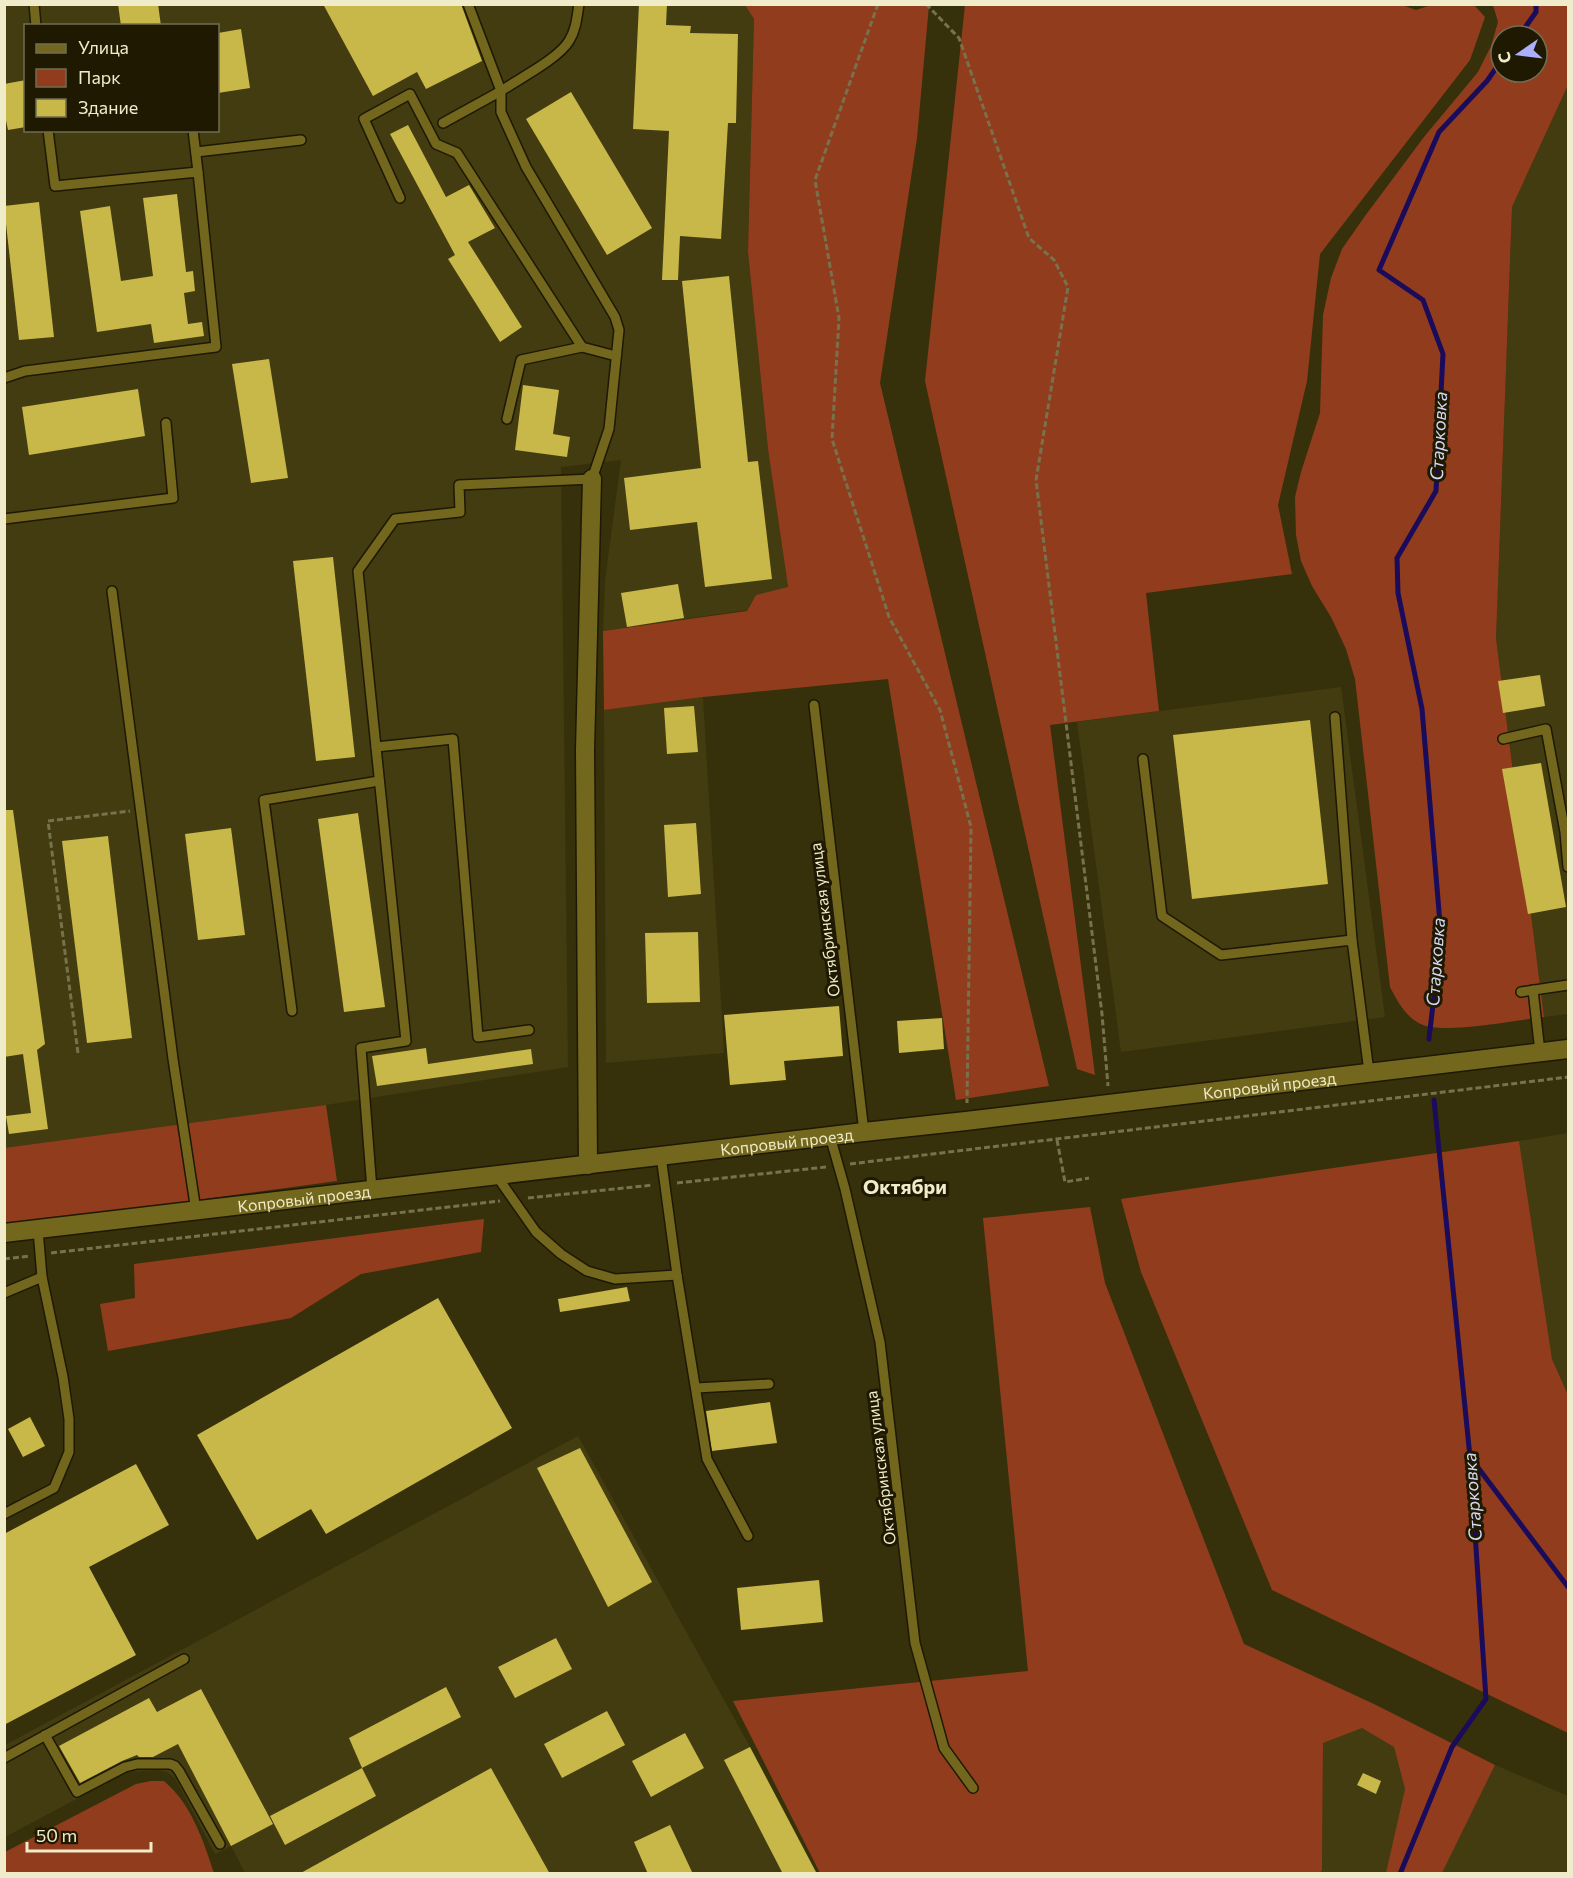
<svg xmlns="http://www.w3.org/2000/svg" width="1573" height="1878" font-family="Commissioner,sans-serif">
	<rect width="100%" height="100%" fill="#37310b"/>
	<g fill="#433c10" fill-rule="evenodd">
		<path d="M745,4L754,19L748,252L768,449L788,588L756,595L747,610L603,631L605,581L621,460L561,467L568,1067L326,1105L5,1148L4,5ZM26,26H218V130H26Z"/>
		<path d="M1568,85V1014L1544,1017L1496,638L1512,207Z"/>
		<path d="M1341,687L1385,1017L1121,1052L1077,722Z"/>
		<path d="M703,697L724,1053L606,1063L604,710Z"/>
		<path d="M1568,1133V1395L1552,1359L1519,1141Z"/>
		<path d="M578,1436L750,1747L817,1873H245L231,1846L215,1854L175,1778L167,1772L158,1770L127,1772L5,1837V1745Z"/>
		<path d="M1362,1727L1394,1747L1405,1789L1388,1871L1386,1874H1320L1322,1870L1323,1743Z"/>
		<path d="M1495,1765L1568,1796V1873H1442Z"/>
	</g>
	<g fill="#913d1d" fill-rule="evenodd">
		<path d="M745,5H929L917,138L880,383L1049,1086L956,1100L888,679L703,697L604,710L603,631L747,611L756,595L788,587L768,449L748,252L754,19Z"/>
		<path d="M1402,5L1416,10L1431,5H1474L1485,17L1470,60L1320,254L1307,381L1278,505L1292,574L1146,593L1159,711L1050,725L1095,1075L1077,1069L925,381L965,5Z"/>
		<path d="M1493,5H1568V85L1512,207L1496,638L1544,1017C1516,1020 1446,1034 1423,1025C1406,1018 1398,1002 1390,987L1355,679L1346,649L1331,617L1312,586L1301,561L1296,535L1295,497L1301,472L1320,413L1323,315L1331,278L1342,249L1365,216L1424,137L1478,72L1491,46L1498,22ZM1501,36H1537V72H1501Z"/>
		<path d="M326,1105L337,1181L5,1226L4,1148Z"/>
		<path d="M1519,1141L1552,1359L1568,1395V1733L1272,1590L1141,1272L1121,1199Z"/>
		<path d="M1090,1207L1105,1283L1244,1644L1374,1704L1495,1765L1442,1873H1386L1405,1789L1394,1747L1362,1728L1323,1743L1322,1870L1320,1873H820L733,1701L1028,1671L983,1218Z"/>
		<path d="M484,1219L481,1252L361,1274L291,1318L108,1351L100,1304L135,1298L134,1264Z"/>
		<path d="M151,1781H164C192,1805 203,1840 214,1873H5V1852L136,1784Z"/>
	</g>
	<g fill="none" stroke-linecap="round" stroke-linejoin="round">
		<g stroke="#1b0b5b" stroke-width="5">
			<path d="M1519,36L1536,12V4"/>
			<path d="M1429,1039L1441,935L1422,709L1398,593L1397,558L1436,491L1443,354L1423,300L1379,270L1439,132L1487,81L1501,61"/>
			<path d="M1470,1457L1568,1587"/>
			<path d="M1400,1874L1452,1747L1486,1699L1470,1457L1434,1100"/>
		</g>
	</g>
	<g fill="#c8b749">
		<path d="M118,4H158L161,26H121Z"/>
		<path d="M323,4H461L482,61L426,89L417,72L373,96Z"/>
		<path d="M639,4H667L666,25L691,26L690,33L738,34L736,123H728L721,239L680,236L678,280H662L669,131L633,129Z"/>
		<path d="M241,29L250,88L218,93V33Z"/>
		<path d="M26,80V127L8,130L4,111V84Z"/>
		<path d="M571,92L652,228L607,255L526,119Z"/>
		<path d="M408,125L446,197L469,185L495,228L468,242L522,327L500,342L448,259L455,255L390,134Z"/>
		<path d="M177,194L186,272L193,271L195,291L184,293L188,324L202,322L204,336L154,343L151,324L97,332L80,211L110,206L121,281L153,276L143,198Z"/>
		<path d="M39,202L54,337L19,340L4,206Z"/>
		<path d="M729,276L748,462L758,461L772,579L705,587L697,522L630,530L624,478L701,468L682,281Z"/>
		<path d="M269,359L288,478L251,483L232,364Z"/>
		<path d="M523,385L559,390L553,434L570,437L567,457L515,450Z"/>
		<path d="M138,389L145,436L29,455L22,407Z"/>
		<path d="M333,557L355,757L316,761L293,561Z"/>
		<path d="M678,584L684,618L627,627L621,593Z"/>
		<path d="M1540,675L1545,706L1503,713L1498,681Z"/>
		<path d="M694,706L698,752L667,754L664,708Z"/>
		<path d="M1310,720L1328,884L1192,899L1173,735Z"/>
		<path d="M1541,763L1566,907L1528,914L1502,769Z"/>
		<path d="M4,810H13L45,1044L37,1050L48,1129L9,1134L6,1116L31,1113L23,1054L4,1057Z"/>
		<path d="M358,813L385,1007L344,1012L318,819Z"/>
		<path d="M696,823L701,894L668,897L664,825Z"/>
		<path d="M231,828L245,935L198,940L185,834Z"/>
		<path d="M108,836L132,1038L87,1043L62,841Z"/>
		<path d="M698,932L700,1002L647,1003L645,933Z"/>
		<path d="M839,1006L843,1056L784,1061L786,1080L730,1085L724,1015Z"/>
		<path d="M942,1018L944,1049L899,1053L897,1021Z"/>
		<path d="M426,1048L428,1064L531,1049L533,1064L377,1086L372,1056Z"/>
		<path d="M627,1287L630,1301L560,1312L558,1299Z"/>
		<path d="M438,1298L512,1428L326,1534L311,1509L257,1540L197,1435Z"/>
		<path d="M770,1402L777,1443L712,1451L706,1411Z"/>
		<path d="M30,1417L45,1446L23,1457L8,1429Z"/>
		<path d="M580,1448L652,1582L608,1607L537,1468Z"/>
		<path d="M136,1464L169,1525L89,1567L136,1655L4,1725V1534Z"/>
		<path d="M819,1580L823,1622L741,1630L737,1588Z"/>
		<path d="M556,1638L572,1669L515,1698L498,1667Z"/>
		<path d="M446,1687L461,1717L362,1768L349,1738Z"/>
		<path d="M201,1689L273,1824L231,1846L178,1744L153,1757H139L137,1755L122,1761L80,1783L59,1746L149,1698L157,1712Z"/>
		<path d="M607,1711L625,1745L562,1778L544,1744Z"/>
		<path d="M685,1733L704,1768L651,1797L632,1761Z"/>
		<path d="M750,1747L817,1874H783L724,1760Z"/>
		<path d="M362,1768L376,1796L285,1845L270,1816Z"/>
		<path d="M491,1768L550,1874H299Z"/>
		<path d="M1363,1773L1381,1781L1376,1794L1357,1785Z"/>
		<path d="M670,1825L693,1874H648L634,1842Z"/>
	</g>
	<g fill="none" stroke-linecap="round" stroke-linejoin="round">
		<defs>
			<g id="service">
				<path d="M34,4L36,26"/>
				<path d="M443,123L501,91L468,4"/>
				<path d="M193,130L198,172"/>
				<path d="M196,152L301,140"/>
				<path d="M400,198L364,119L410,94L436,144L457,153L582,347L616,356"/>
				<path d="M4,378L25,371L216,347L198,172L55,186L48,130"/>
				<path d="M507,419L521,360L582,347"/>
				<path d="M4,519L173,498L166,423"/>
				<path d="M112,591L173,1059L196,1211"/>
				<path d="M814,705L864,1132"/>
				<path d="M1335,717L1352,940"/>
				<path d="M1503,739L1546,729L1565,832L1568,867"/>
				<path d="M376,747L453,739L478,1037L529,1030"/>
				<path d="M1143,759L1162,916L1221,955L1352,940L1369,1072"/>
				<path d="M1533,990L1540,1052"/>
				<path d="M1521,992L1568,985"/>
				<path d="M292,1011L264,800L379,781"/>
				<path d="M830,1136L845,1189L880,1342L915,1643L944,1748L973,1788"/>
				<path d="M661,1156L677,1275L707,1459L748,1536"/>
				<path d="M496,1175L536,1232L561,1254L587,1271L615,1279L677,1275"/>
				<path d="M372,1190L361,1048L406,1041L358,571L395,519L460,512L459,485L592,479L609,429L619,330L615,317L526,167L501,112V91C520,78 558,59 569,41C576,30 577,17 579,4"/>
				<path d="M4,1293L42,1277"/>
				<path d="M696,1388L769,1384"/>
				<path d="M4,1514L54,1488L69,1452V1419L63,1377L42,1277L38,1230"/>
				<path d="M45,1735L77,1792L125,1767L137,1764H170L175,1766L179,1771L220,1844"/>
				<path d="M4,1758L184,1659"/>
			</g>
			<path id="minor" d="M588,1165L585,750L592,479"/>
			<g id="secondary">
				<path id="s1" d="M4,1233L864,1132L966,1121L1568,1049"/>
			</g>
		</defs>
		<use href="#service" stroke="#1d1904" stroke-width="12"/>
		<use href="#minor" stroke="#1d1904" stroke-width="21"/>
		<use href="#secondary" stroke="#1d1904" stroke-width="21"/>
		<g stroke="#77724d" stroke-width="3" stroke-dasharray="6 3" stroke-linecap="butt">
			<path d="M878,4L815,180L839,318L832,439L889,617L940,710L971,827L967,1103"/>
			<path d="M926,4L959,38L1029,238L1054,260L1068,287L1036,480L1102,1014L1108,1086"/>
			<path d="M78,1053L48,821L130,811"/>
			<path d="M1057,1140L1065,1182L1089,1178"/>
			<path d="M850,1164L1568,1077"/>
			<path d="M677,1183L826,1167"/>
			<path d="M528,1198L653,1185"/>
			<path d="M51,1253L500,1201"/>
			<path d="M4,1259L30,1256"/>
		</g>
		<use href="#service" stroke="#72671d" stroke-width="9"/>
		<use href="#minor" stroke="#72671d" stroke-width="18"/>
		<use href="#secondary" stroke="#72671d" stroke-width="18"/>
	</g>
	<g text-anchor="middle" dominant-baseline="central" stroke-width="6" stroke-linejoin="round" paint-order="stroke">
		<g font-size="16" fill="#f0ebc8" stroke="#1e1900">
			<text transform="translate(824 920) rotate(-97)">Октябринская улица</text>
			<text stroke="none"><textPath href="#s1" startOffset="1274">Копровый проезд</textPath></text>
			<text stroke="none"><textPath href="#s1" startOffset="788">Копровый проезд</textPath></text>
			<text stroke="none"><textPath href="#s1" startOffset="302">Копровый проезд</textPath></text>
			<text transform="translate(880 1468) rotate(-97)">Октябринская улица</text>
		</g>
		<g font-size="18" font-style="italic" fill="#d4d7f3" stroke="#1e1900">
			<text transform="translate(1438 436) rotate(-87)">Старковка</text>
			<text transform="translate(1435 962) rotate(-86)">Старковка</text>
			<text transform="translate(1472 1497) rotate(-94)">Старковка</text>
		</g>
		<g font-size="20" font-weight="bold" fill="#f0ebc8" stroke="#1e1900">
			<text x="905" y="1186">Октябри</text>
		</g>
	</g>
	<rect width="1573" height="1878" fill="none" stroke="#f0ebc8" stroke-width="12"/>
	<rect x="24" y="24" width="195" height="108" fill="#1e1900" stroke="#726d50" stroke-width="1.5"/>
	<rect x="36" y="44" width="30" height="9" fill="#72671d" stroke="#726d50" stroke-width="1.5"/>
	<text x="78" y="54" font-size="18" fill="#f0ebc8">Улица</text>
	<rect x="36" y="69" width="30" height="18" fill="#913d1d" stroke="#726d50" stroke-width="1.5"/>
	<text x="78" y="84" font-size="18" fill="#f0ebc8">Парк</text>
	<rect x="36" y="99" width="30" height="18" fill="#c8b749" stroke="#726d50" stroke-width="1.5"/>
	<text x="78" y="114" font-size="18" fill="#f0ebc8">Здание</text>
	<g transform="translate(1519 54) rotate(256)"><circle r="28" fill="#1e1900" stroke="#726d50" stroke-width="1.5"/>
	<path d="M0-4.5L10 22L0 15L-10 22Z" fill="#aab0fb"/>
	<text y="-9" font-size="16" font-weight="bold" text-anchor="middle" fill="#f0ebc8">С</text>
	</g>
	<path d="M27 1842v9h124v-9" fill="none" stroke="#f0ebc8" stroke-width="3"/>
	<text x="36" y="1842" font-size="18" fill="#f0ebc8" stroke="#1e1900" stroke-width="4.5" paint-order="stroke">50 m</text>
</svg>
